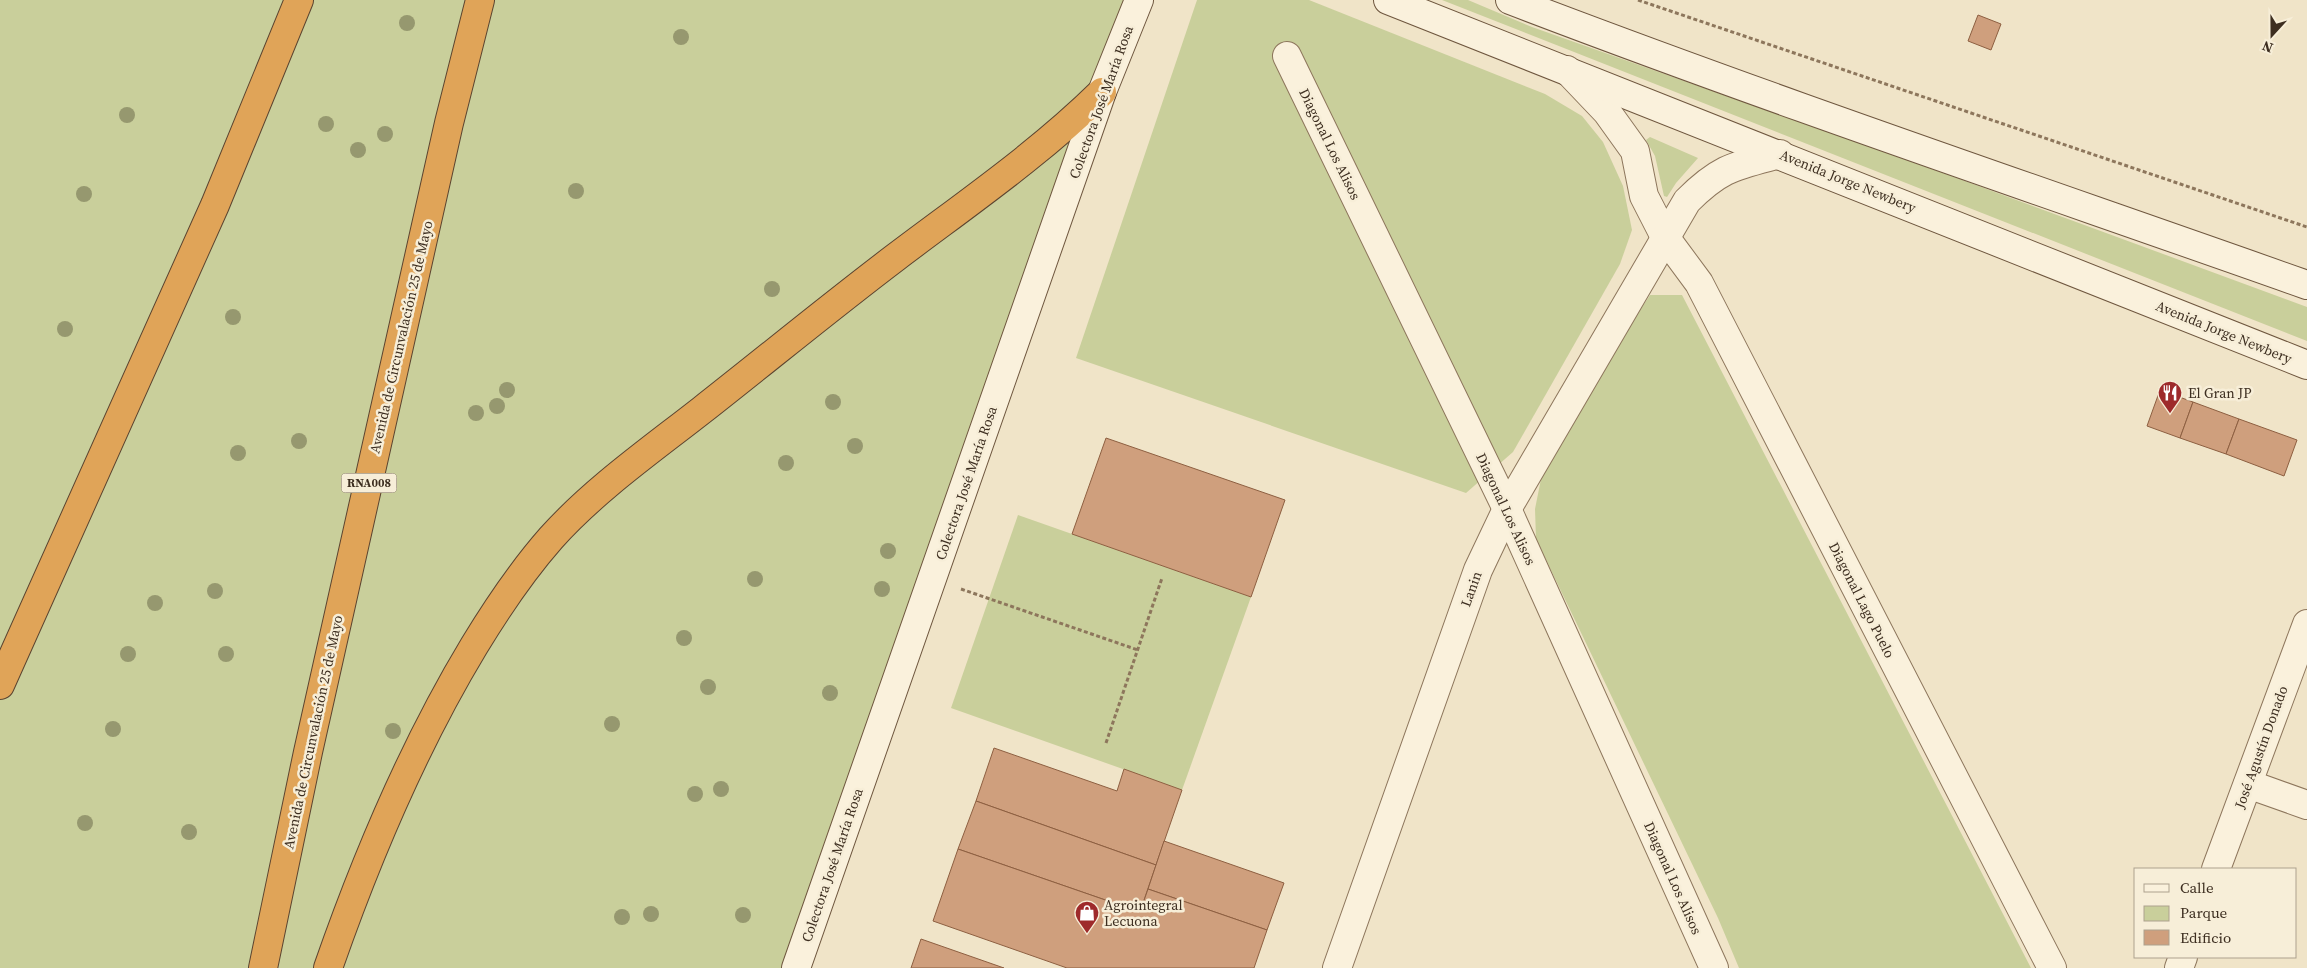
<svg xmlns="http://www.w3.org/2000/svg" width="2307" height="968" font-family="'Source Serif 4',serif">
	<rect width="100%" height="100%" fill="#f0e4c8"/>
	<g fill="#c9cf9b">
		<path d="M0,0H1139L796,968H0Z"/>
		<path d="M1197,0H1309L1545,94L1582,116L1603,142L1623,186L1632,230L1620,264L1513,452L1466,493L1076,358Z"/>
		<path d="M1442,0H1468L1532,27L1957,178L2307,307V341Z"/>
		<path d="M1650,137L1698,158L1676,183L1667,197L1664,196L1655,156L1646,140Z"/>
		<path d="M1650,295H1682L2031,968H1739L1718,918L1536,539L1535,509L1541,479L1625,333Z"/>
		<path d="M1018,515L1251,597L1182,790L951,708Z"/>
	</g>
	<g fill="#cf9f7d" stroke="#8d5f41">
		<path d="M1978,15L2001,24L1991,50L1968,41Z"/>
		<path d="M2160,390L2193,402L2180,438L2147,426Z"/>
		<path d="M2193,402L2239,419L2226,454L2180,438Z"/>
		<path d="M2239,419L2297,440L2284,476L2226,454Z"/>
		<path d="M1106,438L1285,500L1251,597L1072,534Z"/>
		<path d="M994,748L1117,791L1124,769L1182,790L1156,865L976,801Z"/>
		<path d="M976,801L1156,865L1140,912L958,849Z"/>
		<path d="M1164,841L1284,883L1267,930L1148,889Z"/>
		<path d="M958,849L1140,912L1148,889L1267,930L1254,968H1067L933,921Z"/>
		<path d="M921,939L1004,968H911Z"/>
	</g>
	<g fill="none" stroke-linecap="round" stroke-linejoin="round">
		<defs>
			<g id="minor">
				<path d="M1287,56L1507,509L1714,968"/>
				<path d="M1567,70L1607,112L1635,151L1644,196L1665,237L1699,283L2052,968"/>
				<path d="M2248,784L2307,805"/>
				<path d="M2216,869L2307,624"/>
				<path d="M1337,968L1478,570L1507,509L1687,201C1721,167 1735,166 1780,154"/>
				<path d="M2179,968L2183,957"/>
			</g>
			<g id="secondary">
				<path d="M1388,0L2307,365"/>
				<path d="M1510,0C1774,101 2041,191 2307,285"/>
				<path d="M796,968L1102,92L1139,0"/>
			</g>
			<g id="motorway">
				<path d="M0,685L215,205L299,0"/>
				<path d="M263,968L308,752L449,123L480,0"/>
				<path d="M328,968C367,856 413,747 474,646C497,608 522,571 551,538C594,490 651,450 702,410C767,359 830,307 896,257C966,204 1039,154 1102,92"/>
			</g>
		</defs>
		<use href="#minor" stroke="#8d765c" stroke-width="30"/>
		<use href="#secondary" stroke="#6f573f" stroke-width="30"/>
		<use href="#motorway" stroke="#5b4430" stroke-width="30"/>
		<g stroke="#8d765c" stroke-width="3" stroke-dasharray="4 2.5" stroke-linecap="butt">
			<path d="M1638,0L2307,227"/>
			<path d="M961,589L1138,650"/>
			<path d="M1106,743L1162,578"/>
		</g>
		<use href="#minor" stroke="#faf1dc" stroke-width="28"/>
		<use href="#secondary" stroke="#faf1dc" stroke-width="28"/>
		<use href="#motorway" stroke="#e0a458" stroke-width="28"/>
	</g>
	<g fill="#96986f">
		<circle cx="407" cy="23" r="8"/>
		<circle cx="681" cy="37" r="8"/>
		<circle cx="127" cy="115" r="8"/>
		<circle cx="326" cy="124" r="8"/>
		<circle cx="385" cy="134" r="8"/>
		<circle cx="358" cy="150" r="8"/>
		<circle cx="576" cy="191" r="8"/>
		<circle cx="84" cy="194" r="8"/>
		<circle cx="772" cy="289" r="8"/>
		<circle cx="233" cy="317" r="8"/>
		<circle cx="65" cy="329" r="8"/>
		<circle cx="507" cy="390" r="8"/>
		<circle cx="833" cy="402" r="8"/>
		<circle cx="497" cy="406" r="8"/>
		<circle cx="476" cy="413" r="8"/>
		<circle cx="299" cy="441" r="8"/>
		<circle cx="855" cy="446" r="8"/>
		<circle cx="238" cy="453" r="8"/>
		<circle cx="786" cy="463" r="8"/>
		<circle cx="888" cy="551" r="8"/>
		<circle cx="755" cy="579" r="8"/>
		<circle cx="882" cy="589" r="8"/>
		<circle cx="215" cy="591" r="8"/>
		<circle cx="155" cy="603" r="8"/>
		<circle cx="684" cy="638" r="8"/>
		<circle cx="128" cy="654" r="8"/>
		<circle cx="226" cy="654" r="8"/>
		<circle cx="708" cy="687" r="8"/>
		<circle cx="830" cy="693" r="8"/>
		<circle cx="612" cy="724" r="8"/>
		<circle cx="113" cy="729" r="8"/>
		<circle cx="393" cy="731" r="8"/>
		<circle cx="721" cy="789" r="8"/>
		<circle cx="695" cy="794" r="8"/>
		<circle cx="85" cy="823" r="8"/>
		<circle cx="189" cy="832" r="8"/>
		<circle cx="651" cy="914" r="8"/>
		<circle cx="743" cy="915" r="8"/>
		<circle cx="622" cy="917" r="8"/>
	</g>
	<defs>
		<symbol id="restaurant-pin" viewBox="-11 -11 22 30"><path d="M0 17L-7.5 6A9.5 9.5 0 1 1 7.5 6Z" fill="#9e2a2b" stroke="#f7eed8"/><path d="M-5-6h1v4h1v-4h1v4h1v-4h1v5L-1.5 .5V6h-2V.5L-5-1ZM5-6V6H3V1.5H1.5Q1.5-4 5-6Z" fill="#fff"/></symbol>
		<symbol id="shop-pin" viewBox="-11 -11 22 30"><path d="M0 17L-7.5 6A9.5 9.5 0 1 1 7.5 6Z" fill="#9e2a2b" stroke="#f7eed8"/><path d="M-5-2.5h2.3a2.7 3.5 0 0 1 5.4 0H5L5.5 6h-11ZM-1.5-2.5h3a1.5 2.3 0 0 0-3 0Z" fill="#fff"/></symbol>
	</defs>
	<g fill-rule="evenodd">
		<use href="#restaurant-pin" x="2156" y="379" width="28" height="38"/>
		<use href="#shop-pin" x="1073" y="899" width="28" height="38"/>
	</g>
	<g text-anchor="middle" dominant-baseline="central" stroke-width="5" stroke-linejoin="round" paint-order="stroke">
		<rect fill="#f7eed8" stroke="#756857" stroke-width="1" x="341.5" y="473.5" width="55" height="19" rx="4"/>
		<g font-size="12" font-weight="bold" fill="#3d2e20">
			<text x="369" y="483">RNA008</text>
		</g>
		<g font-size="14" fill="#3d2e20" stroke="#f7eed8">
			<text transform="translate(1101 102) rotate(-70)">Colectora José María Rosa</text>
			<text transform="translate(1330 144) rotate(64)">Diagonal Los Alisos</text>
			<text transform="translate(1848 181) rotate(22)">Avenida Jorge Newbery</text>
			<text transform="translate(2224 332) rotate(22)">Avenida Jorge Newbery</text>
			<text transform="translate(401 337) rotate(-77)">Avenida de Circunvalación 25 de Mayo</text>
			<text transform="translate(966 483) rotate(-71)">Colectora José María Rosa</text>
			<text transform="translate(1506 509) rotate(65)">Diagonal Los Alisos</text>
			<text transform="translate(1471 589) rotate(-70)">Lanin</text>
			<text transform="translate(1862 600) rotate(63)">Diagonal Lago Puelo</text>
			<text transform="translate(313 732) rotate(-78)">Avenida de Circunvalación 25 de Mayo</text>
			<text transform="translate(2261 747) rotate(-70)">José Agustín Donado</text>
			<text transform="translate(832 865) rotate(-71)">Colectora José María Rosa</text>
			<text transform="translate(1673 878) rotate(66)">Diagonal Los Alisos</text>
		</g>
		<g font-size="14" fill="#3d2e20" stroke="#f7eed8" text-anchor="start">
			<text x="2188" y="393">El Gran JP</text>
			<text x="1104" y="905">Agrointegral<tspan x="1104" dy="16">Lecuona</tspan></text>
		</g>
	</g>
	<rect x="2134" y="868" width="162" height="90" fill="#f7eed8" stroke="#ada18e"/>
	<rect x="2144" y="884" width="25" height="8" fill="#faf1dc" stroke="#ada18e"/>
	<text x="2180" y="893" font-size="15" fill="#3d2e20">Calle</text>
	<rect x="2144" y="906" width="25" height="15" fill="#c9cf9b" stroke="#ada18e"/>
	<text x="2180" y="918" font-size="15" fill="#3d2e20">Parque</text>
	<rect x="2144" y="930" width="25" height="15" fill="#cf9f7d" stroke="#ada18e"/>
	<text x="2180" y="943" font-size="15" fill="#3d2e20">Edificio</text>
	<g transform="translate(2272 35) rotate(201)" stroke="#f7eed8" stroke-width="4" paint-order="stroke">
	<path d="M0-4L9 19L0 12L-9 19Z" fill="#3d2e20"/>
	<text y="-8" font-size="14" font-weight="bold" text-anchor="middle" fill="#3d2e20">N</text>
	</g>
</svg>
